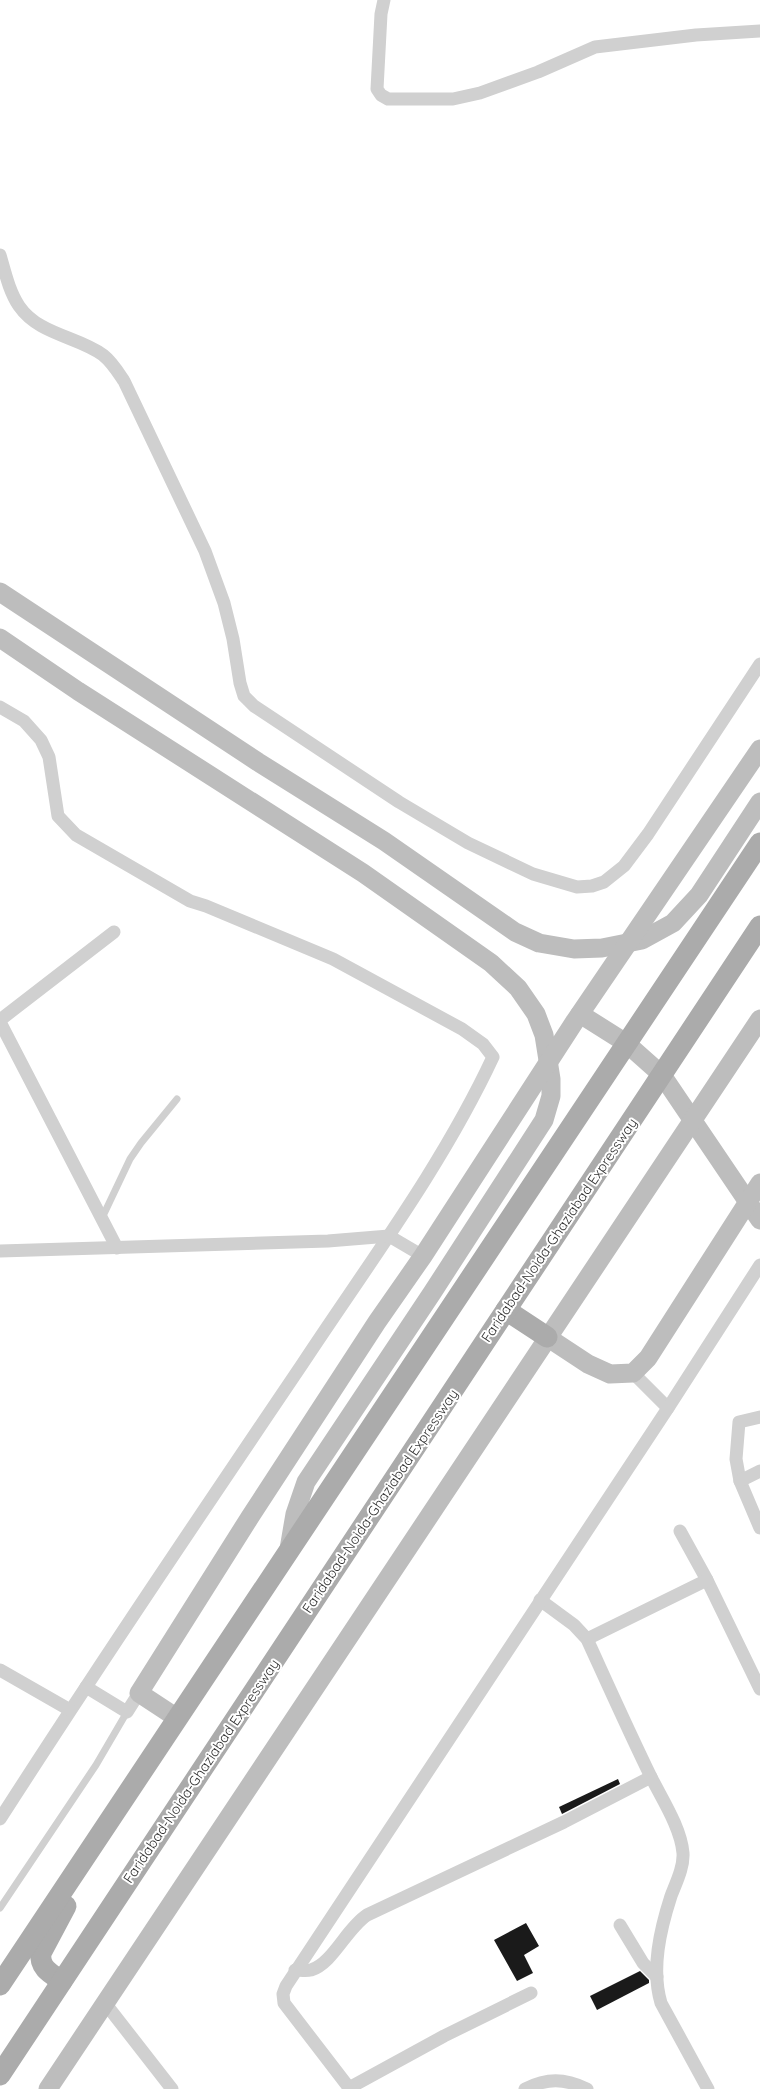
<svg xmlns="http://www.w3.org/2000/svg" width="760" height="2089" font-family="Quicksand,sans-serif">
	<rect width="100%" height="100%" fill="#fff"/>
	<g fill="#1a1a1a">
		<path d="M618,1779L620,1784L562,1814L559,1807Z"/>
		<path d="M526,1923L539,1946L524,1955L533,1973L517,1981L494,1940Z"/>
		<path d="M640,1971L649,1980V1983L597,2010L590,1996Z"/>
	</g>
	<g fill="none" stroke-linecap="round" stroke-linejoin="round">
		<g stroke="#d0d0d0" stroke-width="7">
			<path d="M102,1218L130,1159L141,1143L177,1099"/>
			<path d="M0,1908L96,1765L127,1712"/>
		</g>
		<g stroke="#d0d0d0" stroke-width="13">
			<path d="M384,0L381,14L377,89L381,95L388,99H453L480,93L538,72L595,47L696,35L760,31"/>
			<path d="M0,255C5,272 9,291 19,306C39,335 77,336 103,355C112,362 118,372 124,381L205,551L224,603L233,639L240,683L244,696L254,706L399,802L468,843L533,874L577,887L592,886L604,882L624,866L648,834L760,664"/>
			<path d="M0,707L24,721L41,740L49,757L58,816L76,835L190,901L206,906L333,959L462,1029L483,1044L493,1057C442,1166 369,1263 303,1363C201,1514 99,1665 0,1819"/>
			<path d="M0,1020L114,932"/>
			<path d="M0,1022L117,1248"/>
			<path d="M0,1251L328,1241L389,1236L423,1256"/>
			<path d="M633,1373L668,1408"/>
			<path d="M760,1417L739,1422L736,1459L740,1481L760,1528"/>
			<path d="M740,1481L760,1471"/>
			<path d="M680,1531L707,1580L760,1689"/>
			<path d="M540,1600L574,1625L587,1639C608,1685 629,1732 651,1777C662,1799 681,1828 683,1853C684,1867 676,1883 671,1896C660,1930 651,1969 661,2003L708,2089"/>
			<path d="M587,1639L707,1580"/>
			<path d="M0,1670L70,1710"/>
			<path d="M86,1687L127,1712L139,1693"/>
			<path d="M620,1925L643,1963L657,1977"/>
			<path d="M295,1970C300,1970 306,1971 311,1970C333,1963 346,1929 367,1915L564,1822L651,1777"/>
			<path d="M105,2003L172,2089"/>
			<path d="M349,2088L444,2036L531,1993"/>
			<path d="M350,2089L284,2003L283,1994L286,1986L668,1408L760,1265"/>
			<path d="M525,2089C547,2078 564,2078 587,2089"/>
		</g>
		<g stroke="#bdbdbd" stroke-width="19">
			<path d="M0,592L258,762L384,841L515,932L539,943L574,949L602,948L642,940L673,923L699,895L760,802"/>
			<path d="M0,638L78,691L363,873L491,963L518,988L536,1014L544,1035L551,1079V1096L544,1120L432,1293L306,1482L295,1514L289,1549"/>
			<path d="M580,1014L626,1043L662,1075L760,1220"/>
			<path d="M547,1337L588,1364L610,1374L633,1373L648,1358L760,1183"/>
			<path d="M177,1718L139,1693L250,1517L377,1322L423,1256L575,1021L760,749"/>
			<path d="M48,2089L760,1019"/>
		</g>
		<g stroke="#ababab" stroke-width="21">
			<path d="M506,1310L547,1337"/>
			<path d="M62,1981C51,1974 39,1968 41,1953L66,1906"/>
			<path d="M0,1985L760,843"/>
			<path d="M0,2075L760,926"/>
		</g>
	</g>
	<g text-anchor="middle" dominant-baseline="central" stroke-width="4" stroke-linejoin="round" paint-order="stroke">
		<g font-size="14" fill="#333" stroke="#fff">
			<text transform="translate(559 1230) rotate(-56)">Faridabad-Noida-Ghaziabad Expressway</text>
			<text transform="translate(380 1501) rotate(-56)">Faridabad-Noida-Ghaziabad Expressway</text>
			<text transform="translate(201 1771) rotate(-56)">Faridabad-Noida-Ghaziabad Expressway</text>
		</g>
	</g>
</svg>
